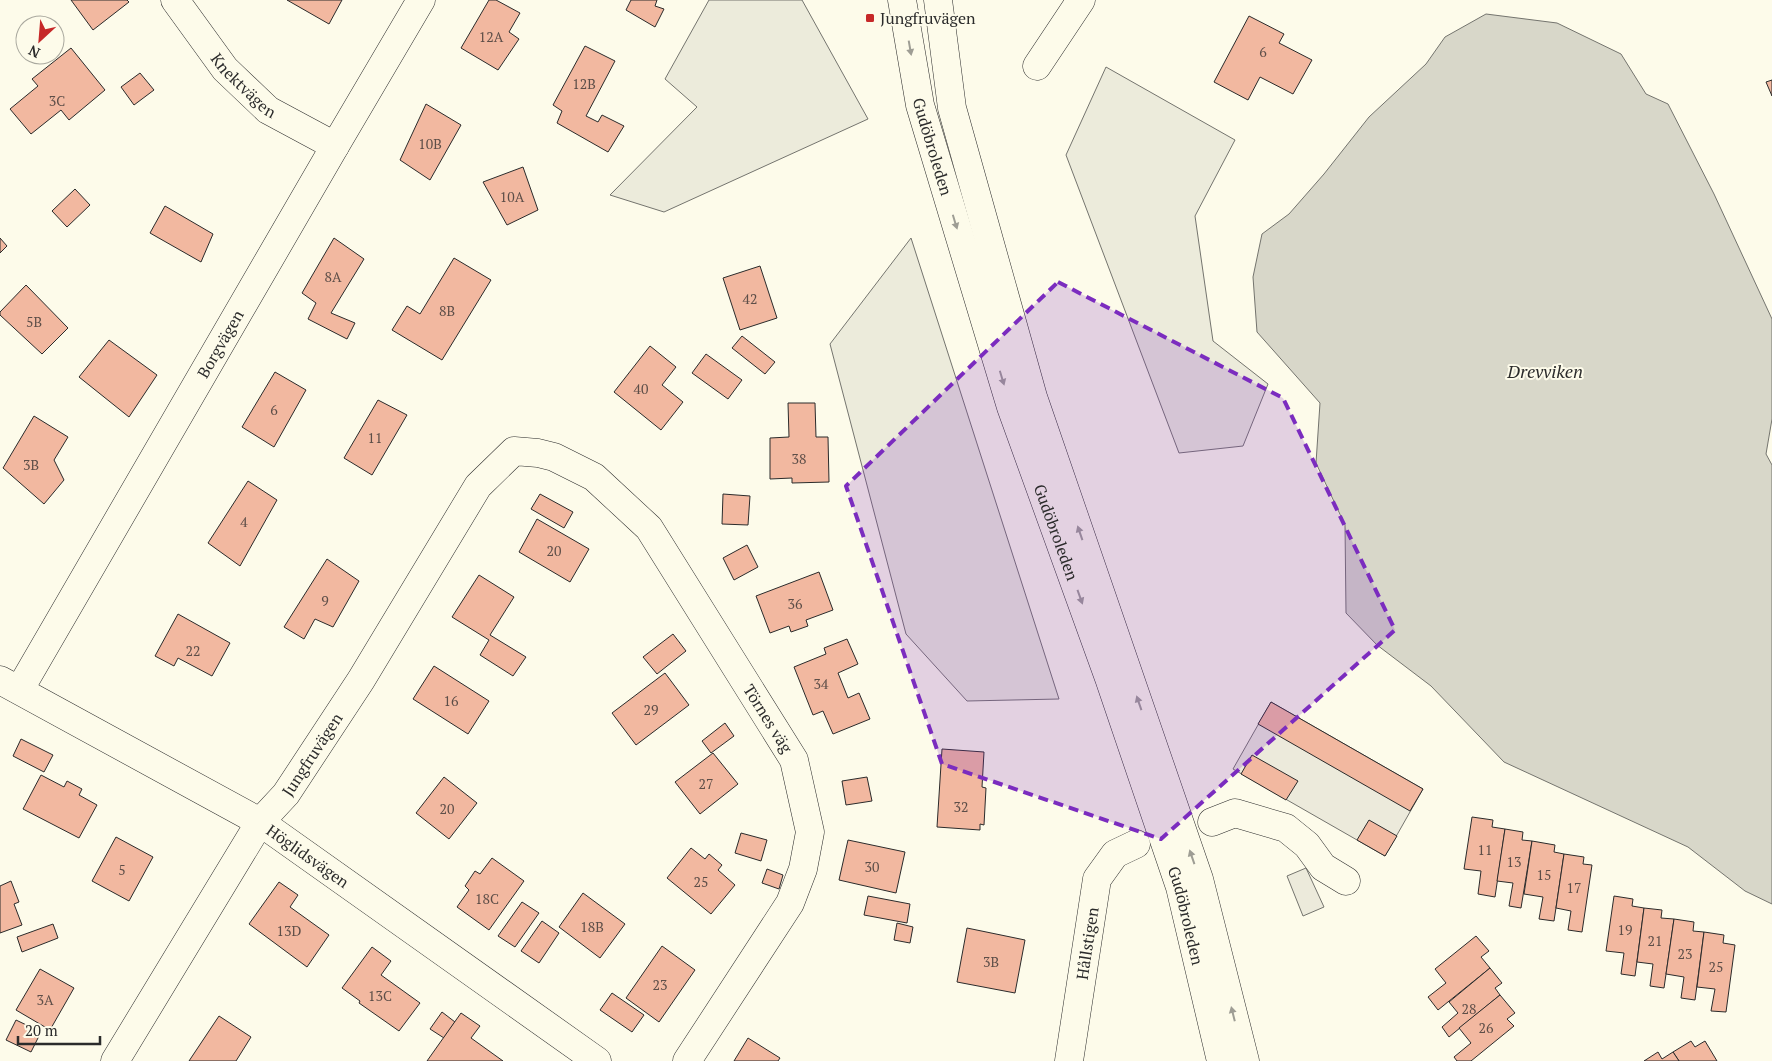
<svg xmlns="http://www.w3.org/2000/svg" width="1772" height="1061" font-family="'PT Serif',serif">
	<rect width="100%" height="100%" fill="#fdfbea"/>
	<g fill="#ecebdb" stroke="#74746e">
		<path d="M709,0H802L868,119L664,212L610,195L697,107L665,79Z"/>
		<path d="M1106,67L1235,140L1195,216L1213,341L1268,384L1243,446L1179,453L1066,155Z"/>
		<path d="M911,238L1059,699L967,701L906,634L830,344Z"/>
	</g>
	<g fill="#eceadb" stroke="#74746e">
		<path d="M1271,702L1423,789L1385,856L1233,769Z"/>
		<path d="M1306,868L1324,907L1303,916L1287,876Z"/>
	</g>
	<path fill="#d8d7c9" stroke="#74746e" d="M1486,14L1557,23L1621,54L1646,94L1668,104L1714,194L1772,319V419L1766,454L1772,465V904L1745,891L1688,847L1504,762L1431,686L1377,645L1346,613L1345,525L1316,463L1320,403L1257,332L1253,277L1262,234L1289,214L1324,174L1369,117L1426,64L1445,37Z"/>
	<g fill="#f2b8a0" stroke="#2b2b2b">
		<path d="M71,0H127L129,2L93,30Z"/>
		<path d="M287,0H342L329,24Z"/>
		<path d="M489,0H496L520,13L509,32L519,39L498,70L461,48Z"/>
		<path d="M631,0H657L655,6L664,9L655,27L626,10Z"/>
		<path d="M1249,16L1284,34L1279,43L1312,60L1293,94L1260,77L1248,100L1214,82Z"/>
		<path d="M585,46L615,61L586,116L598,122L602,115L624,126L608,152L557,123L562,111L553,105Z"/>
		<path d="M71,48L105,90L69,120L61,110L31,134L10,109L38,86L32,79Z"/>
		<path d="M140,73L154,90L134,105L121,87Z"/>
		<path d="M1772,80V96L1766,82Z"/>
		<path d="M426,104L461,125L430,180L400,160Z"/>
		<path d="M523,167L538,210L507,225L483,182Z"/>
		<path d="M75,189L90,205L67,227L52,211Z"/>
		<path d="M165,206L213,234L201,262L150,233Z"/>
		<path d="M0,238L7,246L0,253Z"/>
		<path d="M334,238L364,259L331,313L355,323L347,339L308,319L316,303L302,293Z"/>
		<path d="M454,258L491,280L442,360L392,330L407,306L420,314Z"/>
		<path d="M760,266L777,318L740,330L723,278Z"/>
		<path d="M26,285L68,328L42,354L0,315V312Z"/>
		<path d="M742,336L775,362L765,374L732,348Z"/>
		<path d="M109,340L157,375L129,417L79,377Z"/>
		<path d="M650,346L676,367L662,385L683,402L661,430L614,392Z"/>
		<path d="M706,354L742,380L728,399L692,373Z"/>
		<path d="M275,372L306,390L274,447L242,427Z"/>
		<path d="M378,400L407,415L372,475L344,458Z"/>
		<path d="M788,403H815L816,437H828L829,482L792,483V478L770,479V438L789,437Z"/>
		<path d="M34,416L68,437L54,460L64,480L44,504L3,468Z"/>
		<path d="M248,481L277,500L240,566L208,543Z"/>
		<path d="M540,494L573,512L564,528L531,509Z"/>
		<path d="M723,494L750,496L748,525L722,524Z"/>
		<path d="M537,519L589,549L570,582L519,552Z"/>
		<path d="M747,545L758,567L734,580L723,558Z"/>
		<path d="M327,559L359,581L333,627L315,619L304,639L284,627Z"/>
		<path d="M819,572L833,610L806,620L808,626L791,632L789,626L770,633L756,596Z"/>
		<path d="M479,575L514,597L490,635L526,657L513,676L480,655L489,640L452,617Z"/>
		<path d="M178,614L230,643L212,676L178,658L174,666L155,656Z"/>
		<path d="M673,634L686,651L657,674L643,657Z"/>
		<path d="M847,639L858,664L838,673L848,698L859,693L870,719L833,734L823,711L813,715L794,667L826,654L824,648Z"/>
		<path d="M434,666L489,701L468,734L413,699Z"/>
		<path d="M665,673L689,705L636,745L612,713Z"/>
		<path d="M1271,702L1423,789L1410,811L1258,724Z"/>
		<path d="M725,723L734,736L711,753L702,741Z"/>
		<path d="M21,739L53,755L44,772L13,756Z"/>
		<path d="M942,749L984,752L982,787L986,788L984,825L980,824V830L937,827Z"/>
		<path d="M713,753L738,784L700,814L675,782Z"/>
		<path d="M1252,755L1298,781L1286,800L1241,774Z"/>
		<path d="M41,775L64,787L67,781L82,789L79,795L97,805L79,838L23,809Z"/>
		<path d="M444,777L477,803L449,839L416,813Z"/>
		<path d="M867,777L872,801L846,805L842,781Z"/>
		<path d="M1472,817L1493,820L1492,827L1505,829L1495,897L1478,894L1481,871L1464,869Z"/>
		<path d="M1369,820L1397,836L1385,856L1357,840Z"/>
		<path d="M1505,829L1523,832L1522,840L1532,841L1521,908L1509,906L1513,883L1497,881Z"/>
		<path d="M741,833L767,840L761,861L735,853Z"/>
		<path d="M116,837L153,857L129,901L92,881Z"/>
		<path d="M848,840L905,852L896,893L839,880Z"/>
		<path d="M1532,841L1555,845L1554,852L1564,854L1554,921L1539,919L1543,897L1524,894Z"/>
		<path d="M691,848L705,859L709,854L722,865L718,870L735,885L711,914L667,878Z"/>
		<path d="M1564,854L1584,857L1583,864L1592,865L1582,932L1568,930L1571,911L1556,908Z"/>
		<path d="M492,858L524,881L489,930L457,907L469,890L465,886L475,871L480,874Z"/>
		<path d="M767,869L783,875L779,889L762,883Z"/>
		<path d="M11,881L19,902L14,904L22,925L0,933V886Z"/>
		<path d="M279,882L298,895L290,907L329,935L307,967L249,924Z"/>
		<path d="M583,893L625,924L600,958L559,927Z"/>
		<path d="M868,896L910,904L907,923L864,915Z"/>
		<path d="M1614,896L1633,899L1632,906L1644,908L1635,976L1621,974L1624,953L1606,951Z"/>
		<path d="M522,902L539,913L515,947L498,936Z"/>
		<path d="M1644,908L1662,910L1661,918L1674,919L1664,988L1650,986L1653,964L1637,962Z"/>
		<path d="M1674,919L1694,922L1693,931L1704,932L1695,1000L1681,998L1684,977L1666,974Z"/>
		<path d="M542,921L559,933L539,963L521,951Z"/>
		<path d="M897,923L913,927L910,943L894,940Z"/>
		<path d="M53,924L58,938L22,952L17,937Z"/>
		<path d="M967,928L1025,940L1015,993L957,982Z"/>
		<path d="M1704,932L1724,935L1723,943L1735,945L1726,1012L1711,1011L1715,989L1697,987Z"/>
		<path d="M1476,936L1489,951L1481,957L1490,968L1438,1010L1428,997L1446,983L1435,969Z"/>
		<path d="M662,946L695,970L659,1022L626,998Z"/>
		<path d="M372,947L391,961L381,975L420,1003L399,1031L359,1003L360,1001L342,988Z"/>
		<path d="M1490,968L1502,983L1495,988L1500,995L1449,1037L1442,1027L1458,1013L1449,1002Z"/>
		<path d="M40,969L74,988L50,1030L16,1010Z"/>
		<path d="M612,993L644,1015L632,1032L600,1010Z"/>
		<path d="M1500,995L1515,1013L1507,1019L1514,1026L1471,1061H1457L1454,1057L1471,1043L1459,1028Z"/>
		<path d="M442,1012L455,1022L444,1038L430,1029Z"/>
		<path d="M461,1013L480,1026L471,1038L503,1061H427Z"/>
		<path d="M219,1016L251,1037L236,1061H189Z"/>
		<path d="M16,1020L41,1032L31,1052L6,1040Z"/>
		<path d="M748,1038L780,1058L778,1061H734Z"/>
		<path d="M1691,1041L1695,1047L1705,1041L1717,1061H1679L1673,1052Z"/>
		<path d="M1658,1052L1662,1059L1673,1052L1679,1061H1644Z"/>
	</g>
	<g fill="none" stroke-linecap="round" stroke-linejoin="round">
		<defs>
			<g id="minor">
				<path id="s1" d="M175,0L225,69L268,110L335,146"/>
				<path d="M1037,66L1081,0"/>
				<path id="s2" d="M0,680L260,822L597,1061"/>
				<path id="s3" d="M20,689L335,146L421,0"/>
				<path d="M1212,822L1235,813L1286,828L1307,845L1323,867L1346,881"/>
				<path id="s4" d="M115,1061L260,822L286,794L361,680L478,486L514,451L538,453L554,457L594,477L649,528L794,760L810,832L803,869L790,903L687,1061"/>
				<path id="s5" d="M1069,1061L1097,879L1115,854L1136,844"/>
			</g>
			<g id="major">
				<path id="s6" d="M902,0L920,105L1011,407L1109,678L1180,887L1221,1061"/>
				<path d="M938,0L952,108L1033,397L1199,879L1245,1061"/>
			</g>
		</defs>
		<use href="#minor" stroke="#2b2b2b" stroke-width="29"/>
		<use href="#major" stroke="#2b2b2b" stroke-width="29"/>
		<use href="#minor" stroke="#fdfbea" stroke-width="28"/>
		<use href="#major" stroke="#fdfbea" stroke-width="28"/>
	</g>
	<defs><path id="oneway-solid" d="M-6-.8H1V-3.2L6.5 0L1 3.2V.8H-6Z" transform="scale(1.25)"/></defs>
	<g fill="#9e9d94">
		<use href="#oneway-solid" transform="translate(910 48) rotate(80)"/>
		<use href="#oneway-solid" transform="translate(955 222) rotate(73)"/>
		<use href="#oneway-solid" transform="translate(1002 378) rotate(73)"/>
		<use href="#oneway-solid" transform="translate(1080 533) rotate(-109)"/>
		<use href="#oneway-solid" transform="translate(1080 597) rotate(70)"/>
		<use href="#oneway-solid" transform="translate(1139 703) rotate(-109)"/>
		<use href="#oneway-solid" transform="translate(1192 857) rotate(-109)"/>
		<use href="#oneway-solid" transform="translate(1233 1014) rotate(-104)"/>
	</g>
	<path fill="#7b2cbf" fill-opacity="0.2" stroke="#7b2cbf" stroke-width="4" stroke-dasharray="10 6" stroke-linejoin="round" d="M1058,282L1283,398L1395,630L1161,839L942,764L846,486Z"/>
	<rect fill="#c62828" stroke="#fdfbea" stroke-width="2" x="865" y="13" width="10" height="10" rx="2.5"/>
	<g text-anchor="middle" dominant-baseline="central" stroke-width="4" stroke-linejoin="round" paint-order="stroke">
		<g font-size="14" fill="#5d4e48">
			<text x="491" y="36">12A</text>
			<text x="1263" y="51">6</text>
			<text x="584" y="83">12B</text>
			<text x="57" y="100">3C</text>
			<text x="430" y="143">10B</text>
			<text x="512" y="196">10A</text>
			<text x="333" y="276">8A</text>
			<text x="750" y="298">42</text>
			<text x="447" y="310">8B</text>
			<text x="34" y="321">5B</text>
			<text x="641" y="388">40</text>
			<text x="274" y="409">6</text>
			<text x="375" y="437">11</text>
			<text x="799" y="458">38</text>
			<text x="31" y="464">3B</text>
			<text x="244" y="521">4</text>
			<text x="554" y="550">20</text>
			<text x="325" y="600">9</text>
			<text x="795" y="603">36</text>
			<text x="193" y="650">22</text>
			<text x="821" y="683">34</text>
			<text x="451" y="700">16</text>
			<text x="651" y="709">29</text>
			<text x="706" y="783">27</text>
			<text x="961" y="806">32</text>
			<text x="447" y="808">20</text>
			<text x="1485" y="849">11</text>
			<text x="1514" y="861">13</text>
			<text x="872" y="866">30</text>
			<text x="122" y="869">5</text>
			<text x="1544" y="874">15</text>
			<text x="701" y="881">25</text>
			<text x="1574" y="887">17</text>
			<text x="487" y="898">18C</text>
			<text x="592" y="926">18B</text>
			<text x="1625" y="929">19</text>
			<text x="289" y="930">13D</text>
			<text x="1655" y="940">21</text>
			<text x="1685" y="953">23</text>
			<text x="991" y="961">3B</text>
			<text x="1716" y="966">25</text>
			<text x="660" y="984">23</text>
			<text x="380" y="995">13C</text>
			<text x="45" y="999">3A</text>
			<text x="1469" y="1008">28</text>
			<text x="1486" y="1027">26</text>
		</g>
		<g font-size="16" fill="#2b2b2b" stroke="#fdfbea" text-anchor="start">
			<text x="880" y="18">Jungfruvägen</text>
		</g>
		<g font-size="16" fill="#2b2b2b" stroke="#fdfbea">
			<text stroke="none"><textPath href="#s1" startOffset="110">Knektvägen</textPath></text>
			<text stroke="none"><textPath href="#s6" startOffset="150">Gudöbroleden</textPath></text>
			<text stroke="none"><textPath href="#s3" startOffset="399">Borgvägen</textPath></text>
			<text stroke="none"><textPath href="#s6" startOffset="555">Gudöbroleden</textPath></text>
			<text stroke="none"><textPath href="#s4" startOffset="1116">Törnes väg</textPath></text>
			<text stroke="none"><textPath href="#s4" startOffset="365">Jungfruvägen</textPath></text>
			<text stroke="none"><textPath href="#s2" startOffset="355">Höglidsvägen</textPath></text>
			<text stroke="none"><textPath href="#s6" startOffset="960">Gudöbroleden</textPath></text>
			<text stroke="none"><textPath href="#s5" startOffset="119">Hållstigen</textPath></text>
		</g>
		<g font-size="18" font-style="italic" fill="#2b2b2b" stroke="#fdfbea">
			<text x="1545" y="371">Drevviken</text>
		</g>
	</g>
	<g transform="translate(40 40) rotate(206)"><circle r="24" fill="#fdfbea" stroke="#a9a89e"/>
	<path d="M0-4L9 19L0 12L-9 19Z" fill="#c62828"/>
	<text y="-8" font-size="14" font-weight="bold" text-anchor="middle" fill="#2b2b2b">N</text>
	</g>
	<path d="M18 1036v8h82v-8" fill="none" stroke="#2b2b2b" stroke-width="2.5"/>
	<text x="25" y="1036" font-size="15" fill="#2b2b2b" stroke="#fdfbea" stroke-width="4" paint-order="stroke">20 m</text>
</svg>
